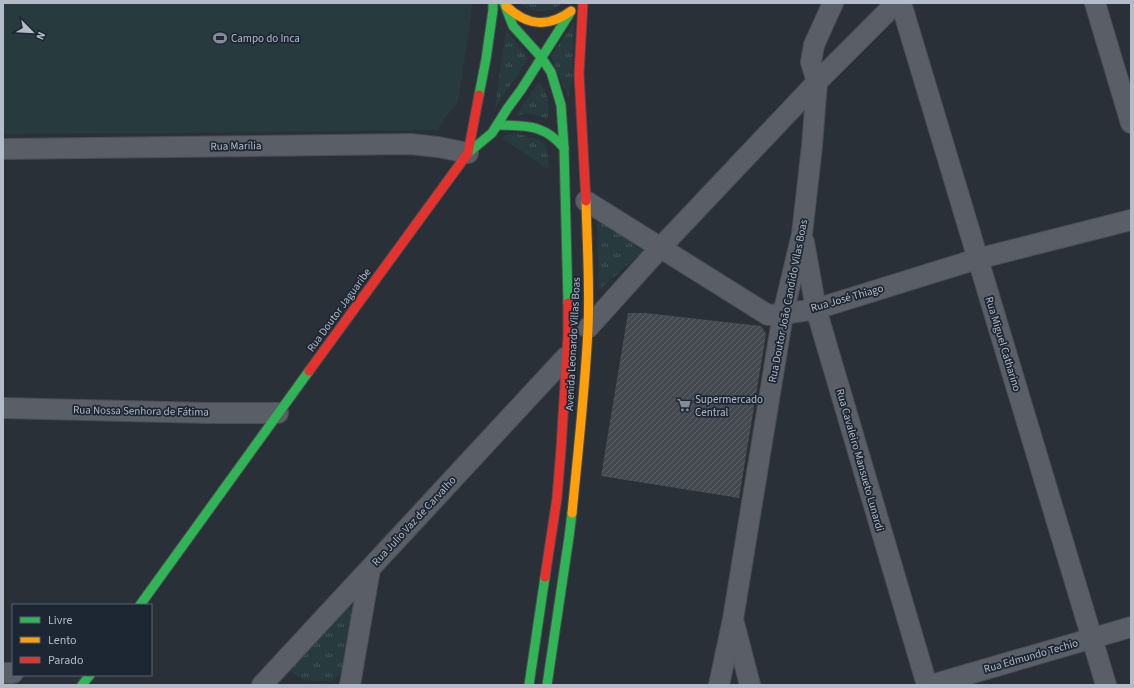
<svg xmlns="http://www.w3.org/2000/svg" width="1134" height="688" font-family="'Source Sans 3',sans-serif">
	<defs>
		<pattern id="grass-tufts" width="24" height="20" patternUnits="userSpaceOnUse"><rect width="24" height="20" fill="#273a3e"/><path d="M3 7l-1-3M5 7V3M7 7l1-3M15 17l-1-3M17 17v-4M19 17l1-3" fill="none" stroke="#445559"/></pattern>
		<pattern id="building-hatch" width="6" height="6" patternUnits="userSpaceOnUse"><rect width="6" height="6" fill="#444950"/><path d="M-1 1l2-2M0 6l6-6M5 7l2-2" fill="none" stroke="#5d6168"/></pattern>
	</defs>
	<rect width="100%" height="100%" fill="#2a3038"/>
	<g fill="url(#grass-tufts)">
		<path d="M519,3H562C550,15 532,13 519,3Z"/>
		<path d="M574,22L572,81L568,98L551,56Z"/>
		<path d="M506,29L528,59L495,108Z"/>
		<path d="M539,82C548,94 551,105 547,120C537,115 529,112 518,115L519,110Z"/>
		<path d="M514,133C543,141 549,136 548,169L511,144L502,139L506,135Z"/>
		<path d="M597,218L643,251L599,290Z"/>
		<path d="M347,607H354L341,674L331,681H320L304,680L290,671Z"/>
	</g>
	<path fill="#273a3e" d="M3,3H473L458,102L446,117L437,130L179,133L3,134Z"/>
	<path fill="url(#building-hatch)" d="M628,313H645L761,326L766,334L739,498L601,476Z"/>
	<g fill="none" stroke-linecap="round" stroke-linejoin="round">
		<defs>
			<g id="street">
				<path d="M901,3L1106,685"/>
				<path d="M1095,3L1131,123"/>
				<path d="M3,149L410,144L438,147L468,153"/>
				<path d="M586,201L768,315L783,314L816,309L977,259L1131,220"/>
				<path d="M804,242L816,309L927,685"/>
				<path d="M588,328L661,247L817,82L896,3"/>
				<path d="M3,408L207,413H278"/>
				<path d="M734,623L750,685"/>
				<path d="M3,673H13"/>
				<path d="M262,685L566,357"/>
				<path d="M350,685L370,569"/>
				<path d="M719,685L733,619L783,314L802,234L812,146L817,82L811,62L814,45L833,3"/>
				<path d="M931,685L1131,627"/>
			</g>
			<g id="fast">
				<path d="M504,3L513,26L541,57L551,72L561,105L564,148L568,303"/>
				<path d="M479,95L486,59L493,10V3"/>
				<path d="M498,125C527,126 544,124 564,148"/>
				<path d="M468,153L492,133L507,109L521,90L570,13"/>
				<path d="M140,605L309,371"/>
				<path d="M82,685L90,675"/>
				<path d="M529,685L545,577"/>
				<path d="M547,685L569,537L572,513"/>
			</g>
			<g id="slow">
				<path d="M506,6C527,26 548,28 571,11"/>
				<path d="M572,513C578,452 585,390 588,329C590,286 587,243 586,201"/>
			</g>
			<g id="jam">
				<path d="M583,3L579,74L586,201"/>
				<path d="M309,371L468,153L479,95"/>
				<path d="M545,577L557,498L561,449L568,335V303"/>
			</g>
		</defs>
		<use href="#street" stroke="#484c53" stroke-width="22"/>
		<use href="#fast" stroke="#484c53" stroke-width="11"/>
		<use href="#slow" stroke="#484c53" stroke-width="11"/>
		<use href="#jam" stroke="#484c53" stroke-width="11"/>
		<use href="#street" stroke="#5a5e66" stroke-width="20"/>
		<use href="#fast" stroke="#30b455" stroke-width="9"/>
		<use href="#slow" stroke="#ff9f0a" stroke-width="9"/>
		<use href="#jam" stroke="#e5322d" stroke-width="9"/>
	</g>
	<defs>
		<symbol id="stadium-bare" viewBox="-9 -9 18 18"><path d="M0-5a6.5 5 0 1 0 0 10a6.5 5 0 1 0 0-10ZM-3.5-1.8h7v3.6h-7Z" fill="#848b96" stroke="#1d2633" stroke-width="2.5" paint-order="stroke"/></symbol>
		<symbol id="supermarket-bare" viewBox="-9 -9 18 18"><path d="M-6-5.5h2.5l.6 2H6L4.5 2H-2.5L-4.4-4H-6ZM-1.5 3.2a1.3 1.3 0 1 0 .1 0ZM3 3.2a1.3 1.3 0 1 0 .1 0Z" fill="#848b96" stroke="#1d2633" stroke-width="2.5" paint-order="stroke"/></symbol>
	</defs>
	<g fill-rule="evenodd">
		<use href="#stadium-bare" x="210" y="28" width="20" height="20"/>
		<use href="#supermarket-bare" x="674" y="395" width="20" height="20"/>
	</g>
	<g text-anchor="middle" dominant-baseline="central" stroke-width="3.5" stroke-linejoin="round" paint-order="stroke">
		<g font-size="11" fill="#b4bcc9" stroke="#1d2633" text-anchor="start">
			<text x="231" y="38">Campo do Inca</text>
			<text x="695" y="399">Supermercado<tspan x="695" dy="13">Central</tspan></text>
		</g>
		<g font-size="11" fill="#b4bcc9" stroke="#1d2633">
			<text transform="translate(236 146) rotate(-1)">Rua Marília</text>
			<text transform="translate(847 298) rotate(-16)">Rua José Thiago</text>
			<text transform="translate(788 301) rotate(-79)">Rua Doutor João Candido Vilas Boas</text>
			<text transform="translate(339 310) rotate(-54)">Rua Doutor Jaguaribe</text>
			<text transform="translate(573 344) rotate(-87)">Avenida Leonardo Villas Boas</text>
			<text transform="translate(1003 344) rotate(73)">Rua Miguel Catharino</text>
			<text transform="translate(141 411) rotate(1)">Rua Nossa Senhora de Fátima</text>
			<text transform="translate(860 460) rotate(74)">Rua Cavaleiro Mansueto Lunardi</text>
			<text transform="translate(414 521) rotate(-47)">Rua Julio Vaz de Carvalho</text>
			<text transform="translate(1031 656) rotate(-16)">Rua Edmundo Techio</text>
		</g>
	</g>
	<rect width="1134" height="688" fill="none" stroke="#b4bcc9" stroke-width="8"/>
	<rect x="12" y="604" width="140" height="72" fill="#1d2633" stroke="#59626f"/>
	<rect x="20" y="617" width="20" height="6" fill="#30b455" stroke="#59626f"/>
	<text x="48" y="624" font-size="12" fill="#b4bcc9">Livre</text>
	<rect x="20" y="637" width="20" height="6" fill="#ff9f0a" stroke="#59626f"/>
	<text x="48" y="644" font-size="12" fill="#b4bcc9">Lento</text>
	<rect x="20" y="657" width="20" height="6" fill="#e5322d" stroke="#59626f"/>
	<text x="48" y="664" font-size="12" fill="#b4bcc9">Parado</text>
	<g transform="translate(32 32) rotate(114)" stroke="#1d2633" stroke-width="3" paint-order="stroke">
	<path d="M0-3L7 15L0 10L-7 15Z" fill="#b4bcc9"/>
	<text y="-6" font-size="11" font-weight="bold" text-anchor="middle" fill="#b4bcc9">N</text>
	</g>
</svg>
